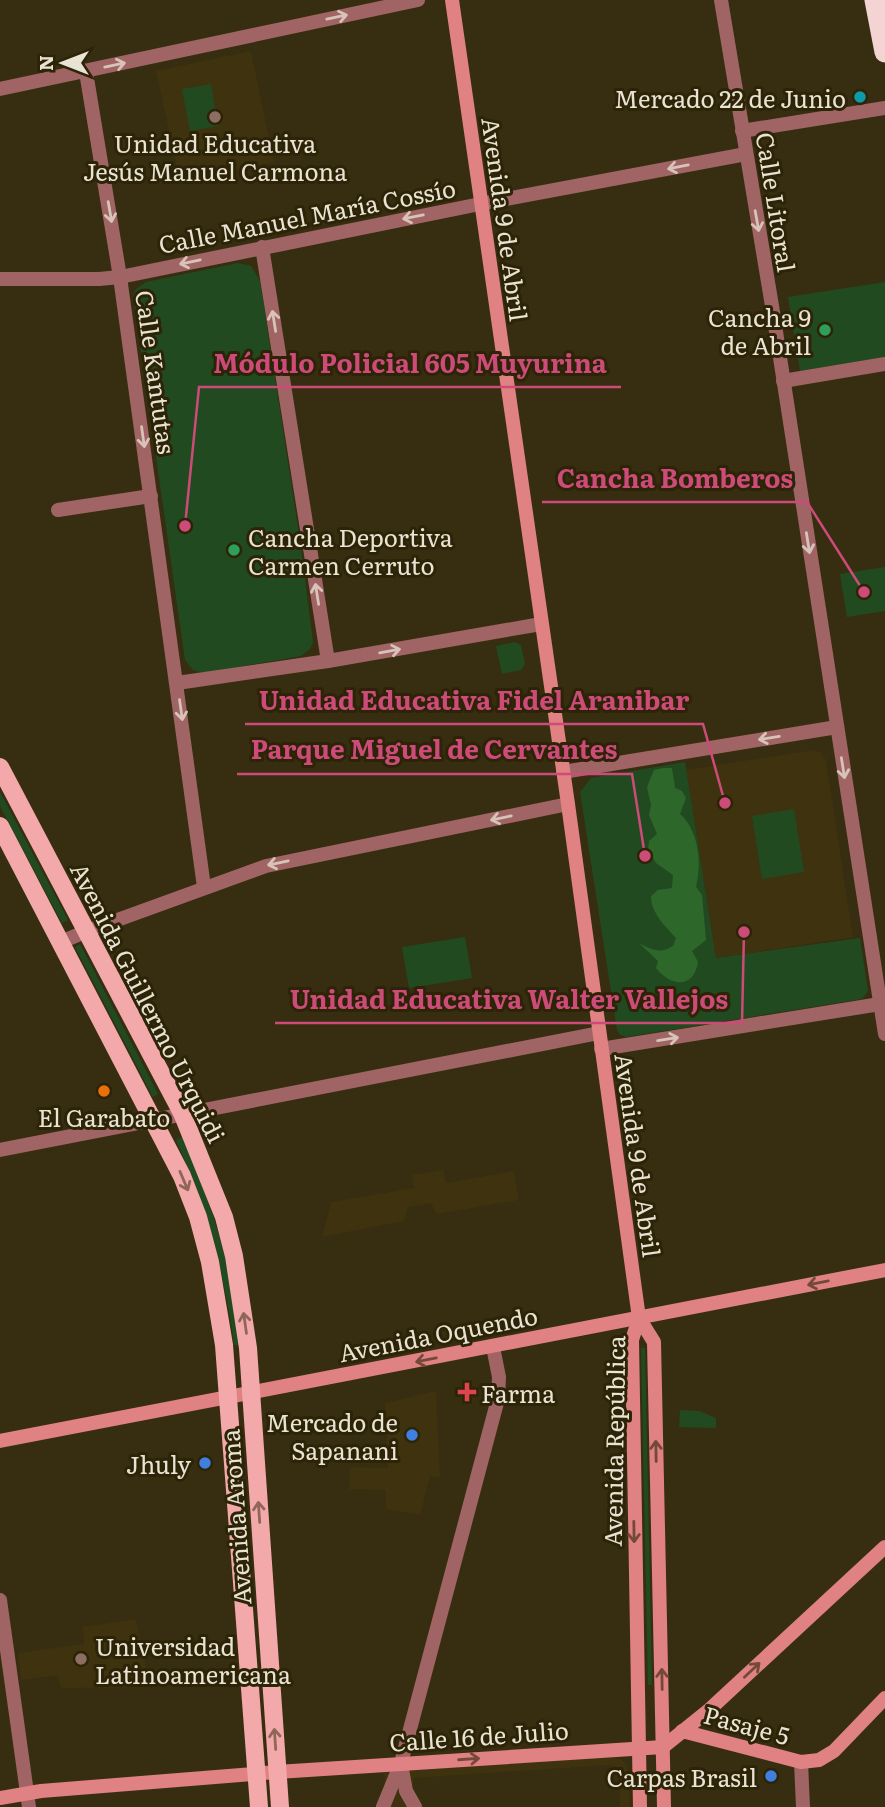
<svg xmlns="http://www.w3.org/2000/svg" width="885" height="1807" font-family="Literata,serif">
	<rect width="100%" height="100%" fill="#372e11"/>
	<g fill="#3e330e">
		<path d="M251,51L274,162L180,182L156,71Z"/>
		<path d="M814,750L821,753L826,760L853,937L716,958L686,770Z"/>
		<path d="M443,1170L446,1183L514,1171L519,1200L437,1214L431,1203L408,1207L404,1221L322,1237L331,1202L414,1188L412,1175Z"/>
		<path d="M436,1391L440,1477L430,1476L420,1515L386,1509V1490L349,1489L350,1467L388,1468L385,1403Z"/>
		<path d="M136,1619L150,1687L61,1688L58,1675L21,1680L18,1653L84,1644L83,1627Z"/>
		<path d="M606,1757L618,1758L625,1762L628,1769L630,1807H620V1771L617,1767L608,1765L413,1778V1788L424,1807H378L385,1790L384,1772Z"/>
	</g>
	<g fill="#224a20">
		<path d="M211,84L218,126L190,131L182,89Z"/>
		<path d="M238,263L251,266L260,281L300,540L313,642L310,649L301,656L203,673L193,670L185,660L133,295L136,289L146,282Z"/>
		<path d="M885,282V357L800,371L788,297Z"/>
		<path d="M885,567V611L847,617L840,574Z"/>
		<path d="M515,642L521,645L525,664L521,670L502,674L496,646Z"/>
		<path d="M685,762L716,958L860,938L868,991L862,999L626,1037L620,1035L617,1030L580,792L591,778Z"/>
		<path d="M0,792L68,920L62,923L0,806Z"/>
		<path d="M794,809L804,872L762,879L752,816Z"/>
		<path d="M465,937L472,978L409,988L402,947Z"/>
		<path d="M80,944L158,1094L153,1097L75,947Z"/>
		<path d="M182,1137C201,1181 218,1224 228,1270C234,1294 236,1320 240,1345H234C225,1273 205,1207 176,1140Z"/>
		<path d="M641,1348H645L652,1685H648Z"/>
		<path d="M680,1410L699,1411L716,1418V1428L679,1427Z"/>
	</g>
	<path fill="#2d682a" d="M663,768H672L675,788L682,791L686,798L680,814C699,831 702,863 696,887L702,895L706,940L692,951L698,962C694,989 671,987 656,968L658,961L639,943C652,950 660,954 673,946L676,938C665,926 651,913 651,896L658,890L672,888L673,875L656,863L648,849L649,841L657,834L649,815L651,805L647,787L654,770Z"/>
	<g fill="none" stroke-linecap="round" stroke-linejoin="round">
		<g stroke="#a06465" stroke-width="14">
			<path d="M721,0L772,306L885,1034"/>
			<path d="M86,72L120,277L204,887"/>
			<path d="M0,89L418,0"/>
			<path d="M742,131L885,108"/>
			<path d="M262,247L328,661"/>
			<path d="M0,279H99L120,277L480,204L746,154"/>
			<path d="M783,381L885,364"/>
			<path d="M58,510L151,496"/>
			<path d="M177,683L328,661L541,624"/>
			<path d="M563,772L837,727"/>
			<path d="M61,942L87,931L266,866L568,804"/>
			<path d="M601,1049L880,1004"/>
			<path d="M0,1150L599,1033"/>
			<path d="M0,1600L29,1807"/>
			<path d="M801,1762L803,1807"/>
			<path d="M401,1764L406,1791L415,1807"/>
			<path d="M383,1807L401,1763L498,1399L499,1377L493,1347"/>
		</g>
		<g stroke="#e08183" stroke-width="14">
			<path d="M452,0L568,804L639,1318L654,1342L664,1807"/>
			<path d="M639,1318L632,1340L640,1807"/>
			<path d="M0,1441L885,1270"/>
			<path d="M682,1731L801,1762L819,1760L834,1751L885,1698"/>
			<path d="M0,1798L41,1791L277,1772L663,1747L709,1710L885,1547"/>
		</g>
		<g stroke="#f3a9aa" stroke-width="18">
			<path d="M0,767L182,1113L224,1217L234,1256L248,1348L280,1807"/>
			<path d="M0,826L182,1176L198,1217L210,1262L224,1345L259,1807"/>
		</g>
		<path stroke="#f3d4d3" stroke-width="21" d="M875,0L885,52"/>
	</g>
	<defs><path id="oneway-shaft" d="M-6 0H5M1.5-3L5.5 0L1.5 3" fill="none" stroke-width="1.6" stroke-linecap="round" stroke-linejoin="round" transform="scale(1.75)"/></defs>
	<g stroke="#d7c3b8">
		<use href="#oneway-shaft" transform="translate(337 17) rotate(-12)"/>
		<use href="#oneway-shaft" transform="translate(115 65) rotate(-12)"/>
		<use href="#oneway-shaft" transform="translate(678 167) rotate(169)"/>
		<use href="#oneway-shaft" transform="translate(110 212) rotate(80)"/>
		<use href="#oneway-shaft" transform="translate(413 217) rotate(169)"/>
		<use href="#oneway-shaft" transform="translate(757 221) rotate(80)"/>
		<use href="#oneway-shaft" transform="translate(190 262) rotate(168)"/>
		<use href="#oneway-shaft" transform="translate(274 321) rotate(-99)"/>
		<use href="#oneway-shaft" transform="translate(143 437) rotate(82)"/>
		<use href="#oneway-shaft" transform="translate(808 543) rotate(81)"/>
		<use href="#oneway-shaft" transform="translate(317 594) rotate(-99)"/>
		<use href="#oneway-shaft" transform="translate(390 651) rotate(-10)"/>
		<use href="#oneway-shaft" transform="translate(181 710) rotate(82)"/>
		<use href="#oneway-shaft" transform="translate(769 738) rotate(171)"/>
		<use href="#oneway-shaft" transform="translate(843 768) rotate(81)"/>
		<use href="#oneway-shaft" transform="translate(501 818) rotate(168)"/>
		<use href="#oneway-shaft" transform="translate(278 863) rotate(168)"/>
		<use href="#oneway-shaft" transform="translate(668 1039) rotate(-9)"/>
	</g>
	<g stroke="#906658">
		<use href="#oneway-shaft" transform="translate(184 1181) rotate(67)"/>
		<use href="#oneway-shaft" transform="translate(245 1323) rotate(-98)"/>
		<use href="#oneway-shaft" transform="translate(259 1512) rotate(-94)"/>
		<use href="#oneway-shaft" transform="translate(275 1739) rotate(-94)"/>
	</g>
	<g stroke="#754939">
		<use href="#oneway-shaft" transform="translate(818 1283) rotate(169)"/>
		<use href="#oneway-shaft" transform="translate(426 1360) rotate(169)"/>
		<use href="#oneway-shaft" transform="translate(656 1451) rotate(-91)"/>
		<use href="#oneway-shaft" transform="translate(634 1532) rotate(89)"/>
		<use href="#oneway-shaft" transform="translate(752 1670) rotate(-43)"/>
		<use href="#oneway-shaft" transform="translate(662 1679) rotate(-91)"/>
		<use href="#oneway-shaft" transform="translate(469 1759) rotate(-4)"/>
	</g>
	<circle fill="#0f9aa8" stroke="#2d2407" stroke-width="2.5" cx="860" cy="97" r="7"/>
	<g fill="#8d6e63" stroke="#2d2407" stroke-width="2.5">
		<circle cx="215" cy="117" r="7"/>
		<circle cx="81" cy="1659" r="7"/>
	</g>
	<g fill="#2e9e5b" stroke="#2d2407" stroke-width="2.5">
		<circle cx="825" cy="330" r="7"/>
		<circle cx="234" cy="550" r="7"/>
	</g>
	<circle fill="#e8710a" stroke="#2d2407" stroke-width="2.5" cx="104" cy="1091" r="7"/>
	<path fill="#e0444e" stroke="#2d2407" stroke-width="2.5" d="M463.5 1381.5h7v7h7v7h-7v7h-7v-7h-7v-7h7z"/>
	<g fill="#3f7fe0" stroke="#2d2407" stroke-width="2.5">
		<circle cx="412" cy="1435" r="7"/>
		<circle cx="205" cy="1463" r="7"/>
		<circle cx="771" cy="1776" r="7"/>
	</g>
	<g text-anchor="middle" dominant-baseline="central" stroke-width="6" stroke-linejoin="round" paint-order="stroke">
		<g font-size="24" fill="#e9e3d3" stroke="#2d2407" text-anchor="end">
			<text x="846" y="97">Mercado 22 de Junio</text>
			<text x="215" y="142" text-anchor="middle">Unidad Educativa<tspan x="215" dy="28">Jesús Manuel Carmona</tspan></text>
			<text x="811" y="316">Cancha 9<tspan x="811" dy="28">de Abril</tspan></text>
			<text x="248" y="536" text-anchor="start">Cancha Deportiva<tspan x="248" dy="28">Carmen Cerruto</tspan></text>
			<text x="104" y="1116" text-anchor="middle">El Garabato</text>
			<text x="481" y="1392" text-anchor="start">Farma</text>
			<text x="398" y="1421">Mercado de<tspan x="398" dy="28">Sapanani</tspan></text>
			<text x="191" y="1463">Jhuly</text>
			<text x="95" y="1645" text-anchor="start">Universidad<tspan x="95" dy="28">Latinoamericana</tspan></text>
			<text x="757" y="1776">Carpas Brasil</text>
		</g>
		<g font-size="24" fill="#e9e3d3" stroke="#2d2407">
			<text transform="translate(777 202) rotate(81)">Calle Litoral</text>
			<text transform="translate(307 215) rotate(-11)">Calle Manuel María Cossío</text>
			<text transform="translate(506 219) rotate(82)">Avenida 9 de Abril</text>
			<text transform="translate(157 372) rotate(82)">Calle Kantutas</text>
			<text transform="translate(149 1002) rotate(63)">Avenida Guillermo Urquidi</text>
			<text transform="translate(639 1155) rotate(82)">Avenida 9 de Abril</text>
			<text transform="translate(438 1333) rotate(-11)">Avenida Oquendo</text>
			<text transform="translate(613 1441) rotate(-89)">Avenida República</text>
			<text transform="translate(235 1517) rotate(-94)">Avenida Aroma</text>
			<text transform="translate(747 1724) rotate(15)">Pasaje 5</text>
			<text transform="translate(479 1735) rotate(-4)">Calle 16 de Julio</text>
		</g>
	</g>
	<path fill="none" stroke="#cc4b79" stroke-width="2.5" d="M185 526L199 387H621M864 592L807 502H542M725 803L703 724H245M645 856L632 774H237M744 932L742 1023H275"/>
	<g fill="#cc4b79" stroke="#2d2407" stroke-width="2.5">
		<circle cx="185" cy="526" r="7"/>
		<circle cx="864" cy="592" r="7"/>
		<circle cx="725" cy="803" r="7"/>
		<circle cx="645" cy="856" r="7"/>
		<circle cx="744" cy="932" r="7"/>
	</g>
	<g font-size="26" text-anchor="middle" font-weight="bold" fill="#cc4b79" stroke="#2d2407" stroke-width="6" stroke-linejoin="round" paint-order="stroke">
		<text x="410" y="373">Módulo Policial 605 Muyurina</text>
		<text x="675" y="488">Cancha Bomberos</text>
		<text x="474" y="710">Unidad Educativa Fidel Aranibar</text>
		<text x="434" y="759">Parque Miguel de Cervantes</text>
		<text x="509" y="1009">Unidad Educativa Walter Vallejos</text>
	</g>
	<g transform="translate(63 63) rotate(270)" stroke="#2d2407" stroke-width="5" paint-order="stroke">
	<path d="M0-5L12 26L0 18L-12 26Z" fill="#e9e3d3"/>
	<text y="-10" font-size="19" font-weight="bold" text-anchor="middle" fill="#e9e3d3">N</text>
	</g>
</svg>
